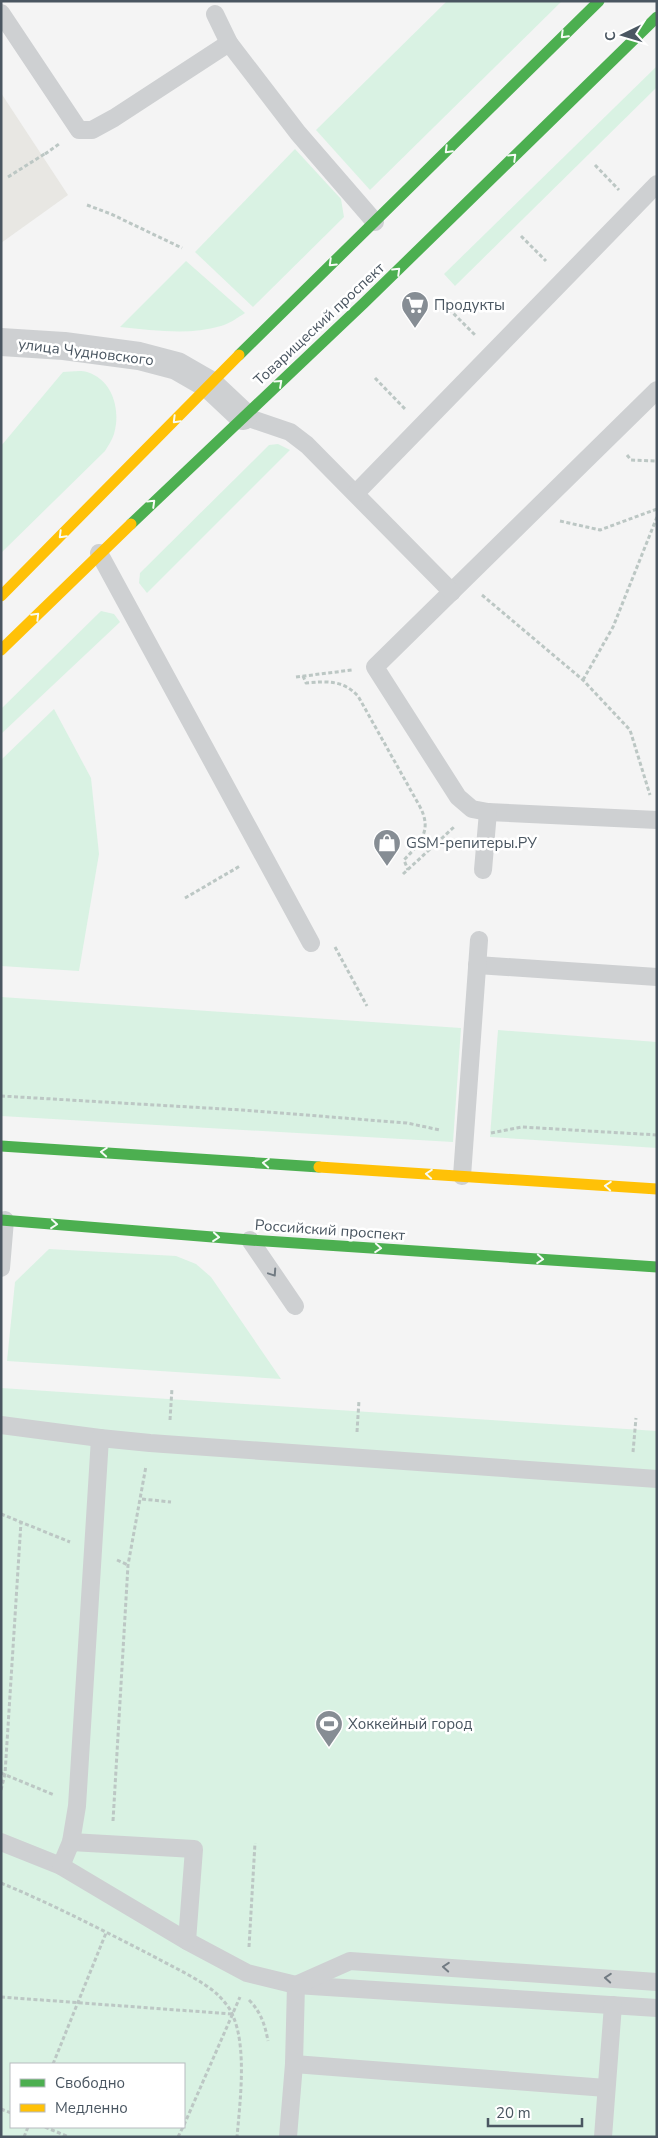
<svg xmlns="http://www.w3.org/2000/svg" width="658" height="2138" font-family="'Nunito Sans',sans-serif">
	<rect width="100%" height="100%" fill="#f4f4f4"/>
	<path fill="#e8e7e3" d="M1,93L68,195L1,243Z"/>
	<g fill="#d9f2e3" fill-rule="evenodd">
		<path d="M447,1H562L370,190L316,130Z"/>
		<path d="M657,66V87L455,286L444,274Z"/>
		<path d="M295,149L341,199L344,217L253,307L195,252Z"/>
		<path d="M186,261L245,313C237,318 229,324 221,326C188,336 153,330 120,327Z"/>
		<path d="M63,372C70,372 80,370 87,372C113,380 121,410 114,434C112,440 108,446 105,451L1,553V446Z"/>
		<path d="M278,444L290,450L147,593L139,583L140,573L269,445Z"/>
		<path d="M101,611L114,614L120,622L1,734V709Z"/>
		<path d="M54,709L91,778L99,854L79,971L1,966V760Z"/>
		<path d="M1,997L461,1028L453,1142L1,1116Z"/>
		<path d="M498,1030L657,1042V1148L490,1137Z"/>
		<path d="M49,1249L176,1256L196,1264L211,1277L281,1379L7,1361L15,1282Z"/>
		<path d="M1,1388L657,1431V2137H1ZM11,2064H184V2127H11Z"/>
	</g>
	<g fill="none" stroke-linecap="round" stroke-linejoin="round">
		<g stroke="#bcc7c4" stroke-width="3" stroke-dasharray="4 2.5" stroke-linecap="butt">
			<path d="M45,154L59,144"/>
			<path d="M595,165L619,190"/>
			<path d="M8,177L46,153"/>
			<path d="M87,205L111,214L182,248"/>
			<path d="M521,236L546,261"/>
			<path d="M449,309L476,336"/>
			<path d="M375,378L405,409"/>
			<path d="M627,455L631,460L657,461"/>
			<path d="M560,521L600,530L657,509"/>
			<path d="M482,595L583,680L630,730L650,795"/>
			<path d="M303,676L306,683C327,681 343,680 358,696L419,805C433,830 421,842 404,860L408,870"/>
			<path d="M296,677L352,670"/>
			<path d="M583,680L613,627L657,517"/>
			<path d="M403,874L454,827"/>
			<path d="M185,898L240,866"/>
			<path d="M335,947L367,1006"/>
			<path d="M1,1096L242,1110L407,1123L440,1130"/>
			<path d="M491,1133L522,1127L657,1135"/>
			<path d="M170,1420L172,1388"/>
			<path d="M357,1432L359,1400"/>
			<path d="M633,1452L636,1418"/>
			<path d="M142,1499L171,1502"/>
			<path d="M1,1514L70,1542"/>
			<path d="M117,1560L128,1565"/>
			<path d="M1,1773L54,1795"/>
			<path d="M1,1790L5,1774L21,1522"/>
			<path d="M113,1821L128,1565L146,1466"/>
			<path d="M1,1883C52,1904 100,1929 149,1954C167,1964 204,1981 218,1995C223,2000 231,2009 233,2016C247,2048 240,2102 237,2137"/>
			<path d="M249,1947L255,1843"/>
			<path d="M1,1997L232,2014"/>
			<path d="M249,2000C261,2012 265,2025 268,2041"/>
			<path d="M53,2064L106,1933"/>
			<path d="M1,2109L11,2113"/>
			<path d="M184,2125L240,1997"/>
			<path d="M45,2127L69,2137"/>
			<path d="M24,2137L28,2127"/>
			<path d="M178,2137L183,2127"/>
		</g>
		<g stroke="#ced0d2" stroke-width="18">
			<path d="M1,13L79,130H92L114,118L229,43"/>
			<path d="M215,14L229,43L298,133L375,222"/>
			<path d="M657,390L375,667L458,797L472,809L488,812L657,820"/>
			<path d="M243,416L290,432L307,445L452,592"/>
			<path d="M356,493L657,184"/>
			<path d="M99,553L311,943"/>
			<path d="M483,870L488,812"/>
			<path d="M477,965L657,977"/>
			<path d="M462,1176L479,940"/>
			<path d="M250,1240L295,1306"/>
			<path d="M1,1268L5,1220"/>
			<path d="M1,1425L100,1438"/>
			<path d="M1,1842L61,1866L187,1941L247,1973L296,1985L657,2008"/>
			<path d="M71,1842L194,1849L187,1941"/>
			<path d="M61,1866L71,1842L77,1806L100,1438L150,1443L657,1479"/>
			<path d="M294,2064L606,2088"/>
			<path d="M288,2137L294,2064L296,1985L350,1961L657,1982"/>
			<path d="M603,2137L613,2005"/>
		</g>
		<path stroke="#ced0d2" stroke-width="28" d="M1,342L64,346L139,356L177,366L210,385L243,416"/>
		<g stroke="#4caf50" stroke-width="11">
			<path d="M239,355L599,1"/>
			<path d="M131,524L364,303L657,17"/>
			<path d="M1,1146L319,1167"/>
			<path d="M1,1220L250,1240L657,1267"/>
		</g>
		<g stroke="#ffc107" stroke-width="11">
			<path d="M1,596L239,355"/>
			<path d="M1,650L131,524"/>
			<path d="M319,1167L657,1189"/>
		</g>
	</g>
	<defs><path id="oneway-chevron" d="M-2-3.5L2.5 0L-2 3.5" fill="none" stroke-width="1.6" stroke-linecap="round" stroke-linejoin="round" transform="scale(1.25)"/></defs>
	<g stroke="#f6fbf6">
		<use href="#oneway-chevron" transform="translate(564 35) rotate(135)"/>
		<use href="#oneway-chevron" transform="translate(448 150) rotate(135)"/>
		<use href="#oneway-chevron" transform="translate(513 157) rotate(-44)"/>
		<use href="#oneway-chevron" transform="translate(332 263) rotate(136)"/>
		<use href="#oneway-chevron" transform="translate(397 271) rotate(-44)"/>
		<use href="#oneway-chevron" transform="translate(279 383) rotate(-42)"/>
		<use href="#oneway-chevron" transform="translate(176 420) rotate(135)"/>
		<use href="#oneway-chevron" transform="translate(152 503) rotate(-44)"/>
		<use href="#oneway-chevron" transform="translate(62 535) rotate(135)"/>
		<use href="#oneway-chevron" transform="translate(36 616) rotate(-45)"/>
		<use href="#oneway-chevron" transform="translate(104 1152) rotate(-176)"/>
		<use href="#oneway-chevron" transform="translate(266 1163) rotate(-176)"/>
		<use href="#oneway-chevron" transform="translate(429 1174) rotate(-176)"/>
		<use href="#oneway-chevron" transform="translate(608 1186) rotate(-176)"/>
		<use href="#oneway-chevron" transform="translate(54 1224) rotate(5)"/>
		<use href="#oneway-chevron" transform="translate(216 1237) rotate(5)"/>
		<use href="#oneway-chevron" transform="translate(378 1248) rotate(4)"/>
		<use href="#oneway-chevron" transform="translate(540 1259) rotate(4)"/>
	</g>
	<g stroke="#727b83">
		<use href="#oneway-chevron" transform="translate(273 1273) rotate(56)"/>
		<use href="#oneway-chevron" transform="translate(446 1967) rotate(-176)"/>
		<use href="#oneway-chevron" transform="translate(608 1978) rotate(-176)"/>
	</g>
	<defs>
		<symbol id="supermarket-pin" viewBox="-11 -11 22 30"><path d="M0 17L-7.5 6A9.5 9.5 0 1 1 7.5 6Z" fill="#868d94" stroke="#fff"/><path d="M-6-5.5h2.5l.6 2H6L4.5 2H-2.5L-4.4-4H-6ZM-1.5 3.2a1.3 1.3 0 1 0 .1 0ZM3 3.2a1.3 1.3 0 1 0 .1 0Z" fill="#fff"/></symbol>
		<symbol id="shop-pin" viewBox="-11 -11 22 30"><path d="M0 17L-7.5 6A9.5 9.5 0 1 1 7.5 6Z" fill="#868d94" stroke="#fff"/><path d="M-5-2.5h2.3a2.7 3.5 0 0 1 5.4 0H5L5.5 6h-11ZM-1.5-2.5h3a1.5 2.3 0 0 0-3 0Z" fill="#fff"/></symbol>
		<symbol id="stadium-pin" viewBox="-11 -11 22 30"><path d="M0 17L-7.5 6A9.5 9.5 0 1 1 7.5 6Z" fill="#868d94" stroke="#fff"/><path d="M0-5a6.5 5 0 1 0 0 10a6.5 5 0 1 0 0-10ZM-3.5-1.8h7v3.6h-7Z" fill="#fff"/></symbol>
	</defs>
	<g fill-rule="evenodd">
		<use href="#supermarket-pin" x="399" y="289" width="32" height="43"/>
		<use href="#shop-pin" x="371" y="827" width="32" height="43"/>
		<use href="#stadium-pin" x="313" y="1708" width="32" height="43"/>
	</g>
	<g text-anchor="middle" dominant-baseline="central" stroke-width="5" stroke-linejoin="round" paint-order="stroke">
		<g font-size="15" fill="#4a5661" stroke="#fff" text-anchor="start">
			<text x="434" y="305">Продукты</text>
			<text x="406" y="843">GSM-репитеры.РУ</text>
			<text x="348" y="1724">Хоккейный город</text>
		</g>
		<g font-size="15" fill="#4a5661" stroke="#fff">
			<text transform="translate(319 324) rotate(-43)">Товарищеский проспект</text>
			<text transform="translate(86 352) rotate(7)">улица Чудновского</text>
			<text transform="translate(330 1230) rotate(4)">Российский проспект</text>
		</g>
	</g>
	<rect width="658" height="2138" fill="none" stroke="#4a5661" stroke-width="5"/>
	<rect x="10" y="2063" width="175" height="65" fill="#ffffff" stroke="#b7bbc0"/>
	<rect x="20" y="2079" width="25" height="8" fill="#4caf50" stroke="#b7bbc0"/>
	<text x="55" y="2088" font-size="15" fill="#4a5661">Свободно</text>
	<rect x="20" y="2104" width="25" height="8" fill="#ffc107" stroke="#b7bbc0"/>
	<text x="55" y="2113" font-size="15" fill="#4a5661">Медленно</text>
	<g transform="translate(623 35) rotate(265)" stroke="#ffffff" stroke-width="4" paint-order="stroke">
	<path d="M0-4L9 19L0 12L-9 19Z" fill="#4a5661"/>
	<text y="-8" font-size="14" font-weight="bold" text-anchor="middle" fill="#4a5661">С</text>
	</g>
	<path d="M488 2118v8h94v-8" fill="none" stroke="#4a5661" stroke-width="2.5"/>
	<text x="496" y="2118" font-size="15" fill="#4a5661" stroke="#ffffff" stroke-width="4" paint-order="stroke">20 m</text>
</svg>
